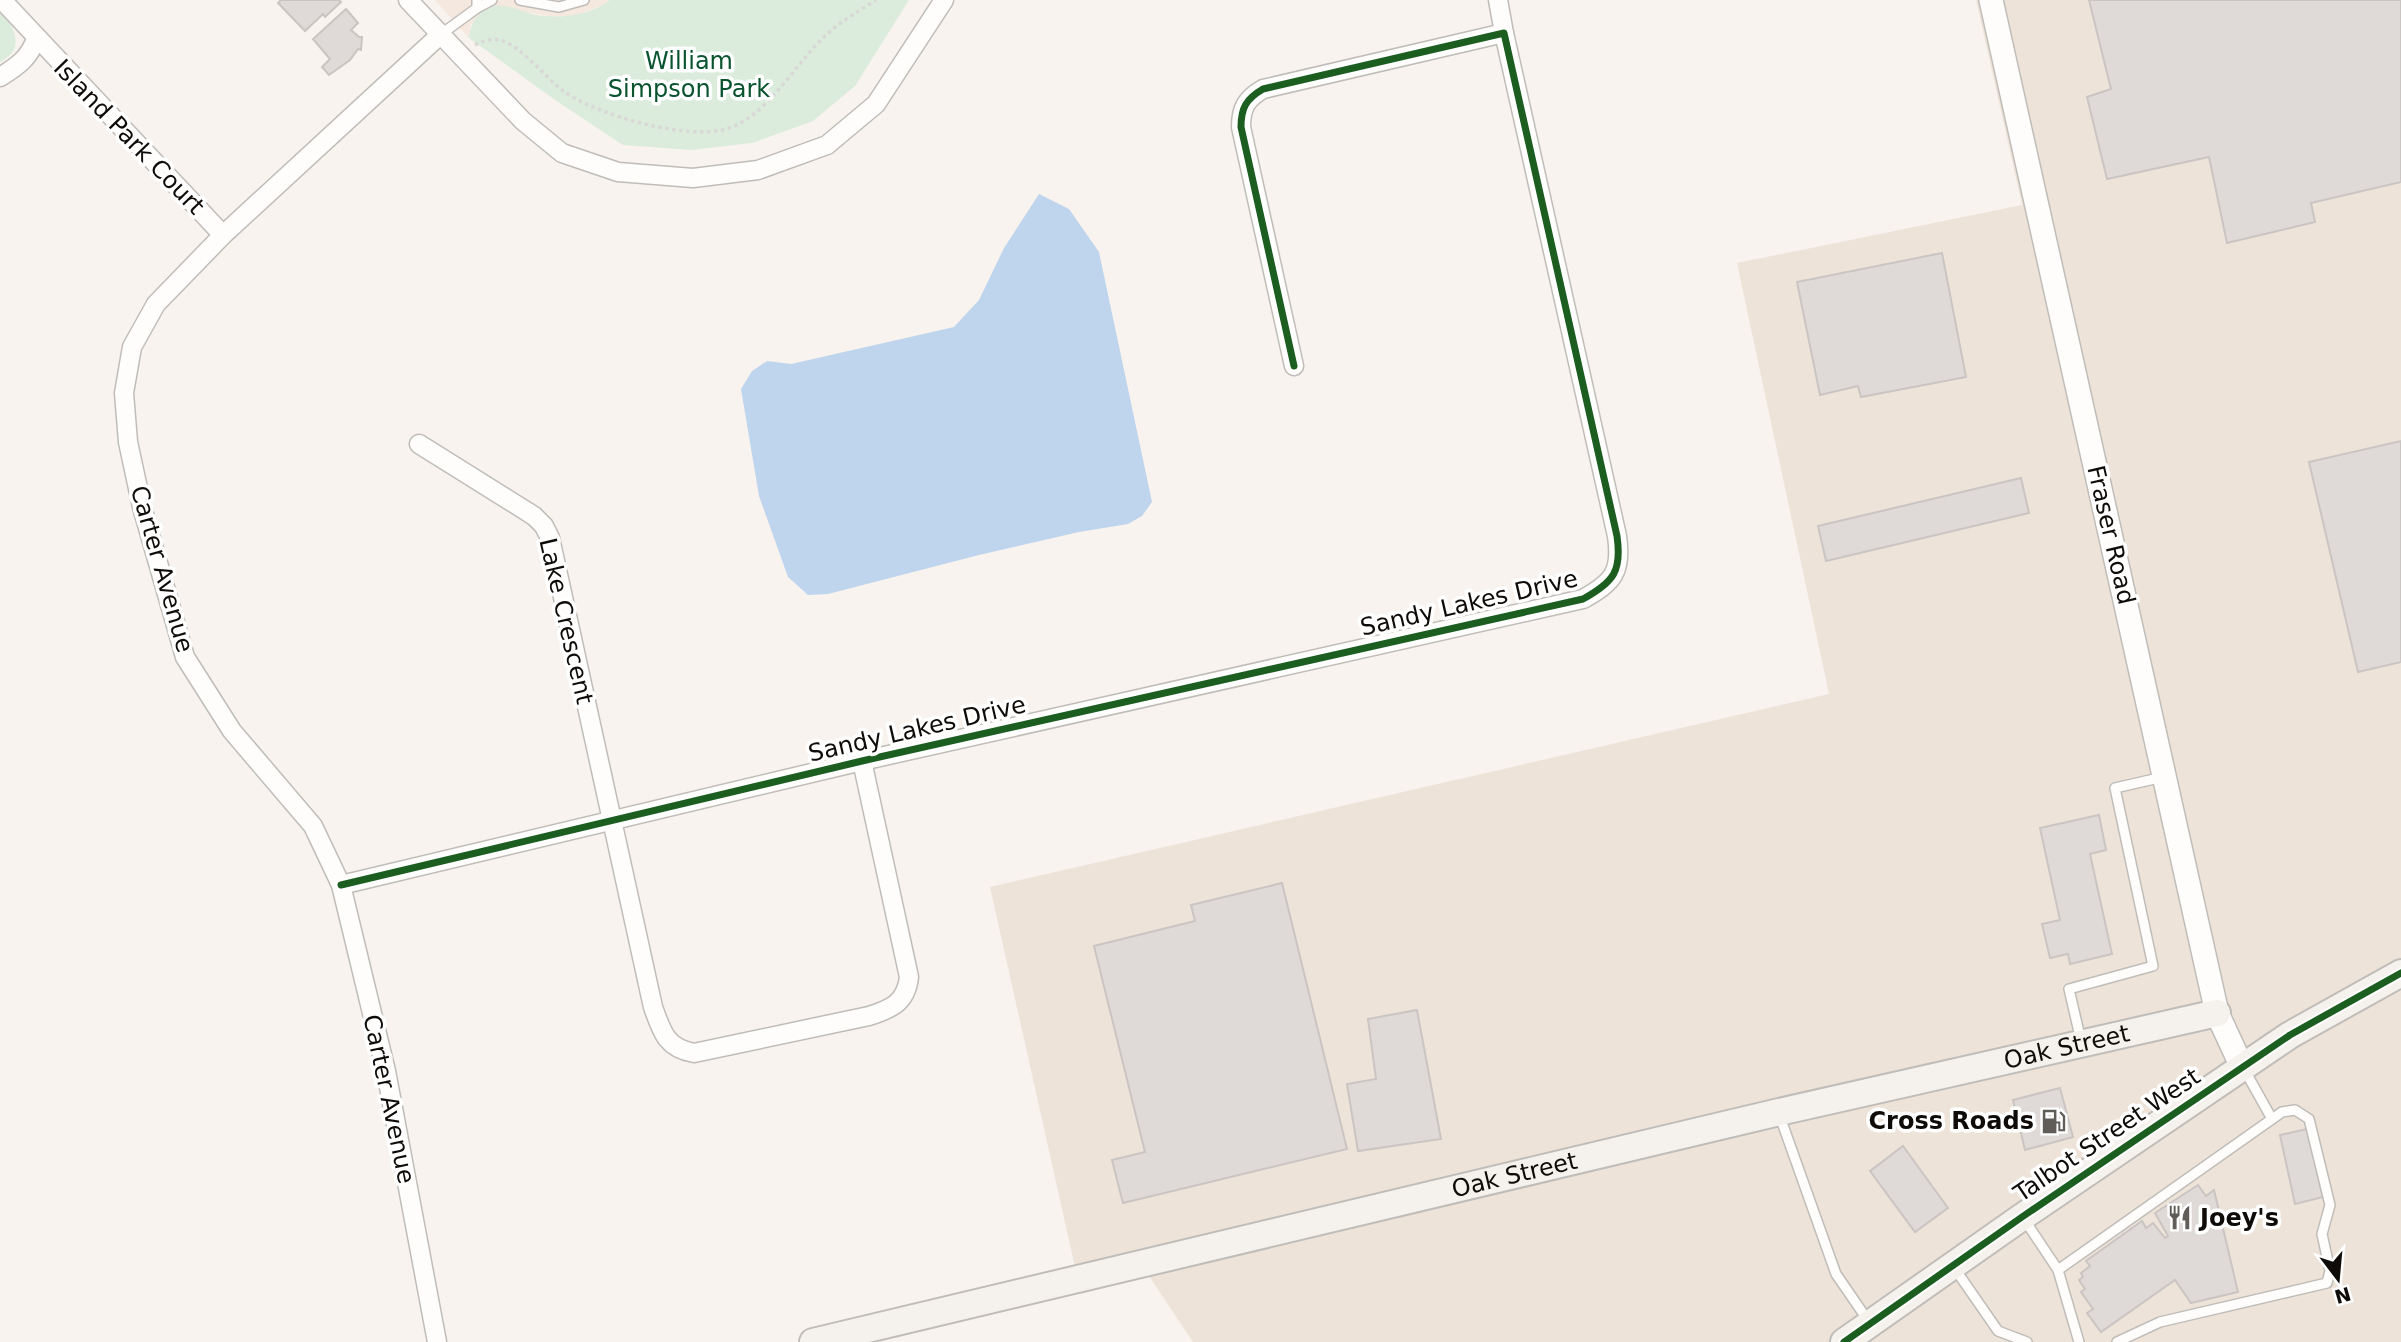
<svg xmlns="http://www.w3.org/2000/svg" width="2401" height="1342" font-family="'DejaVu Sans',sans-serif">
	<rect width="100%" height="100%" fill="#f8f3ee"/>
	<path fill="#ede3d9" d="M1976,0H2401V1342H1193L1149,1276L1081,1294L990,887L1829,694L1737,263L2022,205Z"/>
	<path fill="#f5e8de" d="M435,0H610L603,5L573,16H550L524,12L471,24L469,38Z"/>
	<g fill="#dbecdc">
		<path d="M610,0H909L855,86L813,121L752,143L692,150L623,145L555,100L469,38C471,19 484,2 505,6C516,7 526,13 537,15C561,19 590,15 610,0Z"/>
		<path d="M0,11C15,27 26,49 0,62Z"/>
	</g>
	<path fill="#bfd5ed" d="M1039,194L1069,209L1099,252L1152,502L1142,516L1128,524L1079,532L979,555L828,594L808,595L788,577L759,496L741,389L752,371L767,361L791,364L954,327L979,300L1004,248Z"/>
	<g fill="#dfdad7" stroke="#cac5c2" stroke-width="2">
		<path d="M281,0H339L341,2L325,17L323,14L305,31L278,3Z"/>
		<path d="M2089,0H2401V182L2311,203L2315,222L2227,243L2209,157L2107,179L2087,97L2111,89Z"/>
		<path d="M346,9L358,23L351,30L359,37H362L361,50L358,49L350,60L329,75L322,67L330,59L313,39Z"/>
		<path d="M1942,253L1966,377L1861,397L1858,386L1820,395L1797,282Z"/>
		<path d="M2401,441V662L2358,672L2309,462Z"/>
		<path d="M2021,478L2029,513L1826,561L1818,526Z"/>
		<path d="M2099,815L2106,850L2090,854L2112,954L2070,964L2068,954L2050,958L2042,924L2060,920L2040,828Z"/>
		<path d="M1282,883L1347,1149L1123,1203L1112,1160L1145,1152L1094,946L1195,921L1191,905Z"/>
		<path d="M1417,1010L1441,1139L1358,1151L1347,1084L1376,1079L1368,1019Z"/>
		<path d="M2060,1088L2073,1137L2025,1150L2013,1100Z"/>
		<path d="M2307,1129L2323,1197L2295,1204L2280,1135Z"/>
		<path d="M1903,1146L1948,1208L1915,1232L1870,1171Z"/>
		<path d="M2198,1185L2206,1196L2214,1190L2238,1292L2191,1303L2175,1280L2101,1332L2087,1313L2093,1309L2081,1292L2085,1289L2079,1280L2083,1277L2081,1273L2090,1266L2086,1261L2142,1221L2146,1228L2153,1223L2165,1238L2168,1236L2155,1213Z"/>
	</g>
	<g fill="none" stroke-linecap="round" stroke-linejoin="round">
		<defs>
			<g id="service">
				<path d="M520,0L559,7L584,0"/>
				<path d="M477,8L492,0"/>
				<path d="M440,35L477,8V0"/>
				<path d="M2081,1041L2069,989L2153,966L2115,788L2163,777"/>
				<path d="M2244,1069L2272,1119"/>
				<path d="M1779,1114L1836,1274L1869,1322"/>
				<path d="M2024,1219L2058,1270"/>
				<path d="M1953,1266L1998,1331L2027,1342"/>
				<path d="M2079,1342L2058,1270L2282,1112L2295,1110L2309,1119L2330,1205L2322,1234L2330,1271L2327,1283L2160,1322L2117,1342"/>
			</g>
			<g id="minor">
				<path d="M2,0L223,235"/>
				<path d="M408,0L523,121L562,153L618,172L693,178L758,170L827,145L876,104L944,0"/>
				<path d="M1498,0L1504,33"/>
				<path d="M0,77C18,66 29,58 36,39"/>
				<path d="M419,444L534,516L544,526L550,538L653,1007C662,1032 666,1048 694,1053L869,1016C891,1009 906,1003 909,977L862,761"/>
				<path d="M341,885L862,761L1583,599C1614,582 1622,571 1617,536L1504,33L1263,89C1246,99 1241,108 1241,127L1294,366"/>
				<path d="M437,1342L386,1071L341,885L313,826L232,731L185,657L142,507L128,442L124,393L132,347L156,304L223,235L440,35"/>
			</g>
			<path id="tertiary" d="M1991,0L2217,1013L2242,1067"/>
			<g id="secondary">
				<path id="s1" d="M813,1342L1779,1112L2217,1013"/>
				<path d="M1844,1342L2022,1217L2290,1035L2401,973"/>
			</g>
		</defs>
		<use href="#service" stroke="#c0bdb9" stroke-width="12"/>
		<use href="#minor" stroke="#c0bdb9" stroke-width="21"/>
		<use href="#tertiary" stroke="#c0bdb9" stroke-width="26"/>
		<use href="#secondary" stroke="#c0bdb9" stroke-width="30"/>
		<path stroke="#d9d8d7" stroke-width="3.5" stroke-dasharray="3.5 3.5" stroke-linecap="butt" d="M475,45C482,41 492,38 500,40C520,45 545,77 562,90C595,115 690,142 729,128C768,115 795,64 824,37C839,22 858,12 876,0"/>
		<use href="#service" stroke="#fefdfc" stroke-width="9"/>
		<use href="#minor" stroke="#fefdfc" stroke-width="18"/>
		<use href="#tertiary" stroke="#fefdfc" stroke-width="23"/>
		<use href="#secondary" stroke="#f5f2ee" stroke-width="26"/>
		<defs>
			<g id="cycleway">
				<path d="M341,885L862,761L1583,599C1614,582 1622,571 1617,536L1504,33L1263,89C1246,99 1241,108 1241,127L1294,366"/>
				<path d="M1844,1342L2022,1217L2290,1035L2401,973"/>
			</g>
		</defs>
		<use href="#cycleway" stroke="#fff" stroke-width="11"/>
		<use href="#cycleway" stroke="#1b5e20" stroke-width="7"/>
	</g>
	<defs>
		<symbol id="fuel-bare" viewBox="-9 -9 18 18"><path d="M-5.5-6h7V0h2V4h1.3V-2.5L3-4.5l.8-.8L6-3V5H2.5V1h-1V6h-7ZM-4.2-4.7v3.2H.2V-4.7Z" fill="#605c58" stroke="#fff" stroke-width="2.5" paint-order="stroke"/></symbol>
		<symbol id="restaurant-bare" viewBox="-9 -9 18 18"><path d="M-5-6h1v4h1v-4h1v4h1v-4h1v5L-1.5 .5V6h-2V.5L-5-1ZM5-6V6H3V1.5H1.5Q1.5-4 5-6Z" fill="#605c58" stroke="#fff" stroke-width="2.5" paint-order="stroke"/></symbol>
	</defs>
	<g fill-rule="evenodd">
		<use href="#fuel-bare" x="2036" y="1104" width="35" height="35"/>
		<use href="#restaurant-bare" x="2162" y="1200" width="35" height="35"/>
	</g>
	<g text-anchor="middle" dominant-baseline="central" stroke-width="7" stroke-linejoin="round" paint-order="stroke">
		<g font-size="24" fill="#09542f" stroke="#fff">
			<text x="689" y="61">William<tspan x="689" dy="28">Simpson Park</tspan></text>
		</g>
		<g font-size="24" fill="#0e0b08" stroke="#fff">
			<text transform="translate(129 137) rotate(46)">Island Park Court</text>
			<text transform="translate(2111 535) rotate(77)">Fraser Road</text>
			<text transform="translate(162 569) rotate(74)">Carter Avenue</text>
			<text transform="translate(1469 603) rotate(-13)">Sandy Lakes Drive</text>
			<text transform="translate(566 621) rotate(77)">Lake Crescent</text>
			<text transform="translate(917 729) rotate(-13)">Sandy Lakes Drive</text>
			<text stroke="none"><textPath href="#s1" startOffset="1288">Oak Street</textPath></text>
			<text transform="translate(389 1099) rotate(78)">Carter Avenue</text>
			<text transform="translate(2107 1135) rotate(-34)">Talbot Street West</text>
			<text stroke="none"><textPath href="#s1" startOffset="721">Oak Street</textPath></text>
		</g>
		<g font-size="24" font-weight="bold" fill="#0e0b08" stroke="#fff" text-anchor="end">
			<text x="2034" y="1121">Cross Roads</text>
			<text x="2200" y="1218" text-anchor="start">Joey's</text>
		</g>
	</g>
	<g transform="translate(2338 1279) rotate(164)" stroke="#ffffff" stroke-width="5" paint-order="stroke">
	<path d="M0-5L12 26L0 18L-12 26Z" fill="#0e0b08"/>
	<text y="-10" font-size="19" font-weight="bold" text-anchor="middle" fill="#0e0b08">N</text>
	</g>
</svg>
